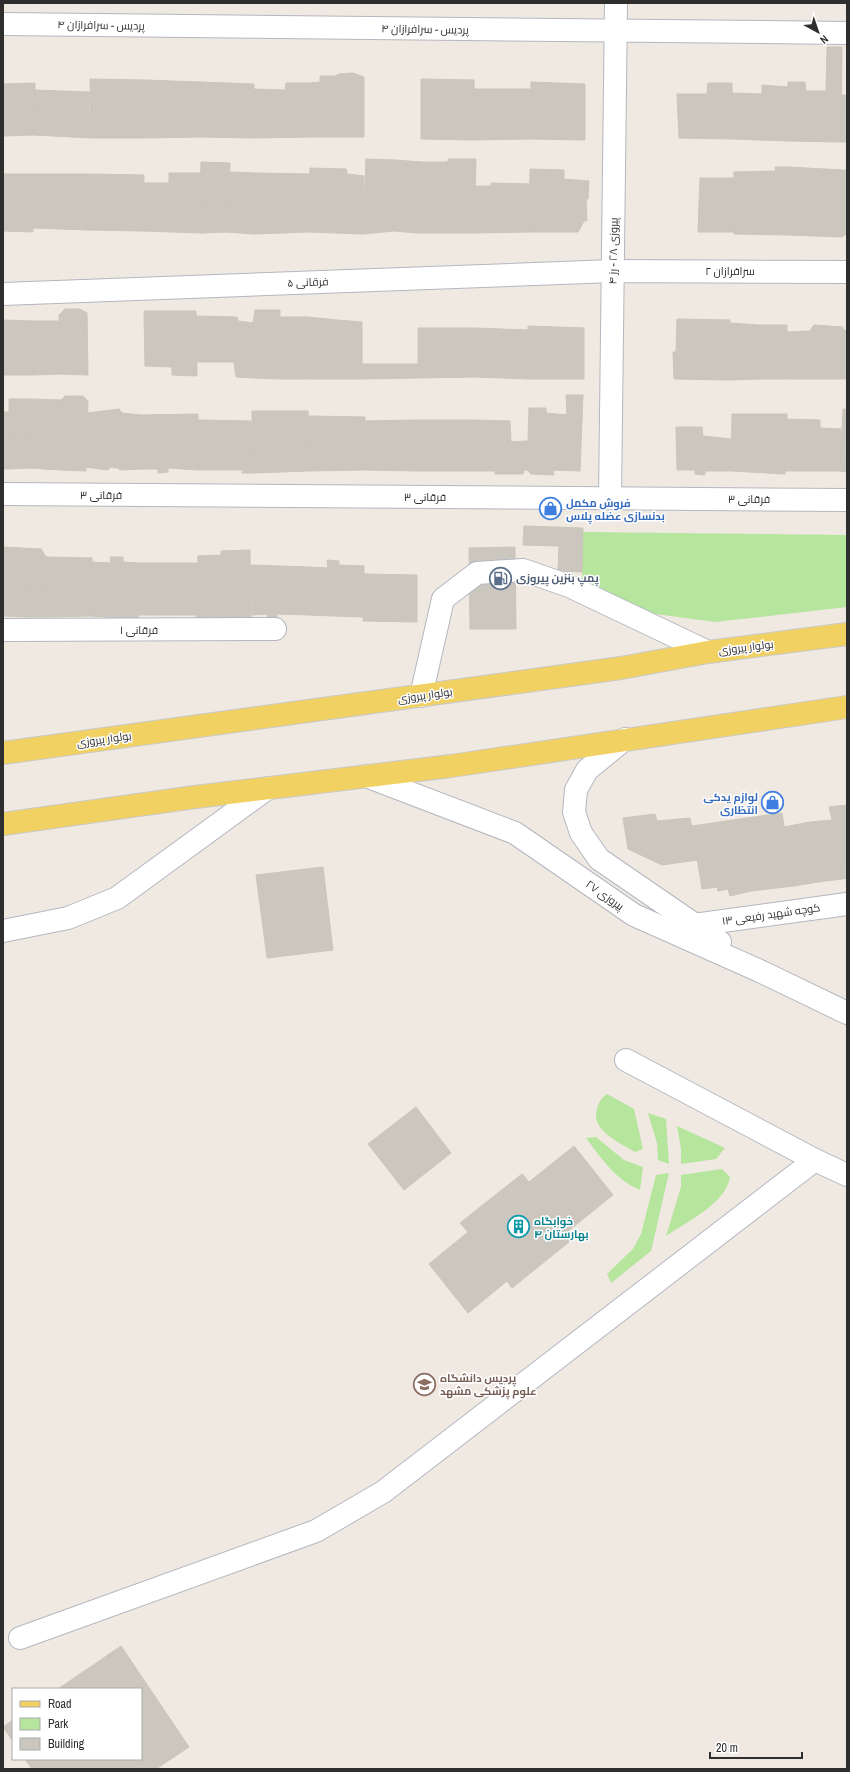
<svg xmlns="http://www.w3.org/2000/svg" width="850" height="1772" font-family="'Archivo Narrow',Cairo,sans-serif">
	<rect width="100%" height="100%" fill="#efe9e1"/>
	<g fill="#b6e59e">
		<path d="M582,532L847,535V607L715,622L582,604Z"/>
		<path d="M607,1094L634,1109L643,1149L635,1152C620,1143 590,1130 597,1109C599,1102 601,1098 607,1094Z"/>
		<path d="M648,1113L666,1119L669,1164L658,1160L657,1143Z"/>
		<path d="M677,1126L725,1148L716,1159L681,1164V1149Z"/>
		<path d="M596,1137L624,1160L643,1167L640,1190C616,1180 601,1158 586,1138Z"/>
		<path d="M722,1169L730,1177C726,1203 687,1222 666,1236L681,1187V1175Z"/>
		<path d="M669,1173L651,1251L611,1283L607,1274L633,1249L641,1234L656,1175Z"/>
	</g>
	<g fill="#cbc7bf" stroke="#cbc5ba">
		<path d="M827,47H842L841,142L788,141V82H805L806,91H826Z"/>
		<path d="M353,73L364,77V137H334L335,76L339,74Z"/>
		<path d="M320,76H335L334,137H311L310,83L320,82Z"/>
		<path d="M90,79L145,80V138H91Z"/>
		<path d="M421,79L474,80V140L421,139Z"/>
		<path d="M145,80L200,82L201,137L145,138Z"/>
		<path d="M200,82L254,84L253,138L201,137Z"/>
		<path d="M531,82L585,84V140L530,139Z"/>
		<path d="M35,83L34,135L3,136V84Z"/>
		<path d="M286,83H310L311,137L253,138L254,89L285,90Z"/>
		<path d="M708,83H732L733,139L679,138L677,94H707Z"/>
		<path d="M762,85L788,87V141L733,139L732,93L762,94Z"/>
		<path d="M474,89H531L530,139L474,140Z"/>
		<path d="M35,90L90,92L89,108L60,107L34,108Z"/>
		<path d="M842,95H847V142H841Z"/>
		<path d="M60,107L89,108L91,138L34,135V108Z"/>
		<path d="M366,159L395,160L394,231L363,234Z"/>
		<path d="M448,159H476L474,233H448Z"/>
		<path d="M395,160L421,162L418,233L394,231Z"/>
		<path d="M201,162L230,163L229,202H200Z"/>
		<path d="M421,162H448V233H418Z"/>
		<path d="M775,167H788V235L734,234V172L776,171Z"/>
		<path d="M788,167L843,170V237L788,235Z"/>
		<path d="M310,168L346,169L347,174L364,176L363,234L309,232Z"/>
		<path d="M530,169L564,170V179L589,181L588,199H586L587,221H584L578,232H529Z"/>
		<rect x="843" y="170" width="4" height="65"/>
		<path d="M230,172L255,173L254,234L227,232Z"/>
		<path d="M169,173H201V233L142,231L144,183H169Z"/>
		<path d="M255,173L310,174L309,209L255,210Z"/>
		<path d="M3,174H34L33,232L3,231Z"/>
		<path d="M34,174H89L88,230L33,228Z"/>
		<path d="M89,174L144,175L142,231L88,230Z"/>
		<path d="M700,178H734V232H698Z"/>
		<path d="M491,183L530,184L529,232L474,233L476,186H491Z"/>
		<path d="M200,202H229L227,232L201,233Z"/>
		<path d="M309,209V232L254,234L255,210Z"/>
		<path d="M65,309H80L87,313L88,375L60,374L59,315Z"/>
		<path d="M255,310H280L279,379L253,378V323Z"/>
		<path d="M144,311H172V367L145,366Z"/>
		<path d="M172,311H196L197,376L172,375Z"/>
		<path d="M196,316L237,317L238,321L253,323V378L236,377L234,362H197Z"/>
		<path d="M280,317H308L307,379H279Z"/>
		<path d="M308,317L337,320L336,379H307Z"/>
		<path d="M677,319L730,320V380L674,379L673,352H676Z"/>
		<path d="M3,320L33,321V375H3Z"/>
		<path d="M337,320L362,322V379H336Z"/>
		<path d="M33,321H59L60,374L33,375Z"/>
		<path d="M730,323L759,325L760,379L730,380Z"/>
		<path d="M759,325H787L786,379H760Z"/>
		<path d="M814,325L843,327L841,379H786L787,332L810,331Z"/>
		<path d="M528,326L584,328V379H527Z"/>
		<path d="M418,328H476L475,377L418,378Z"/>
		<path d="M476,328L528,330L527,379L475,377Z"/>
		<path d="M842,330H847V379H841Z"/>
		<path d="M362,364H418V378L362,379Z"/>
		<path d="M566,395H583L580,471L553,470L554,475L531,474L527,470L529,408H546V413L567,415Z"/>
		<path d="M65,396H83L88,401L86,471L60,470L61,400Z"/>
		<path d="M9,399H32L31,439H9Z"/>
		<path d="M32,399L61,400L60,470L30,468Z"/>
		<path d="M119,409L122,413L115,417V468L110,467L108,470L86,467L87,413Z"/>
		<path d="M843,409H847V472L840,471Z"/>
		<path d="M252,411H273L274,450L252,449Z"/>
		<path d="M273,411H308L309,444L293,445L292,450H274Z"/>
		<path d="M3,412H10L9,469H3Z"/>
		<path d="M122,413L141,415L143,469L120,470L118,468H115V417Z"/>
		<path d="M198,414V470L168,468V472L158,473V469H143L141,415Z"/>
		<path d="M732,414H787L785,474L731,471Z"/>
		<path d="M309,416L365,417L364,445L309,444Z"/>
		<path d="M786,419L820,420V428L841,429L840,471H785Z"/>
		<path d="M198,420L251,421L252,473H242L243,470H198Z"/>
		<path d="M417,420L418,471L363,470L364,421Z"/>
		<path d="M417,420H473L474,471H418Z"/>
		<path d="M473,420L510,421L511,442H507L504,474H495V471H474Z"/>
		<path d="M676,427H702L703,436L731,439V471H705V475L695,474V470H677Z"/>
		<path d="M9,439H31L30,468L9,469Z"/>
		<path d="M528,441L527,470H524L523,474H504L507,442Z"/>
		<path d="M309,444V471L252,473V449L292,450L293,445Z"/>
		<path d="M309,444L364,445L363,470L309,471Z"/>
		<path d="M524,526L583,528L582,572L558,571L559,546L523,545Z"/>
		<path d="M3,547L41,549L46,557L45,585L25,586V617L3,616Z"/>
		<path d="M515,547L516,629H470L469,548Z"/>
		<path d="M250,550L251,620H196L198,556L221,555V551Z"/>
		<path d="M46,557L92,558L90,616L45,617Z"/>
		<path d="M110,557H123V562L140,563L138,619L90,616L92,562L111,563Z"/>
		<path d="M327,560L339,561V565L364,566L363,617L307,615L309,567L328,568Z"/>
		<path d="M140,563H197L196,615H139Z"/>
		<path d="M251,565L309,567L307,615L277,614V619H268L267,614L252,615Z"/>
		<path d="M364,574L417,575V622L363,621Z"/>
		<path d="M45,585V617H25V586Z"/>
		<path d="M847,805V829L835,832L829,807Z"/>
		<path d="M782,813L794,886L751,891L740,819Z"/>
		<path d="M655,814L657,821L690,818L698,860L662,865L628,849L623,818Z"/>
		<path d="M740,819L751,891L730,896L728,889L718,891L717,887L702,889L692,826Z"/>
		<path d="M832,820L842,879L818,882L810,822Z"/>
		<path d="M810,822L818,882L794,886L784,827Z"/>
		<path d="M847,829V878L842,879L835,832Z"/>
		<path d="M323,867L333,950L267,958L256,875Z"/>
		<path d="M416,1107L451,1153L404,1190L368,1144Z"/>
		<path d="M574,1146L613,1195L568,1231L574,1238L512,1288L507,1281L468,1313L429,1264L468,1232L460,1223L522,1174L529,1182Z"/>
		<path d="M121,1646L189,1747L156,1769H32L25,1759H141V1689H58Z"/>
		<path d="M13,1720V1741L3,1727Z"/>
	</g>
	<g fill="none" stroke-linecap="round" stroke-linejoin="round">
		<defs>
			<g id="minor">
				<path d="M3,24L847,33"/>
				<path d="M3,294L613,271L847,272"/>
				<path d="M3,494L847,500"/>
				<path d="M610,498L616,3"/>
				<path d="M3,630L275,629"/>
				<path d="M421,696L443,599L477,573L523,570L569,586L708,652"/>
				<path d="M625,739L587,770L576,790L574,812L581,833L599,859L720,942"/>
				<path d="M366,776L515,833L634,915L762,972L847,1013"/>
				<path d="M694,925L847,904"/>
				<path d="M3,931L68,918L117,898L268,788"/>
				<path d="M626,1060L815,1160"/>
				<path d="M20,1638L316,1531L383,1492L815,1160L847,1175"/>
			</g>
			<g id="major">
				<path d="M3,753L621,668L708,652L847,634"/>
				<path d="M3,824L195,797L451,766L847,707"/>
			</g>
		</defs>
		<use href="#minor" stroke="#b4b7c1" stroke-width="24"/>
		<use href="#major" stroke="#c9c9c9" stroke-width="24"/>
		<use href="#minor" stroke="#fff" stroke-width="22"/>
		<use href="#major" stroke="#f2d163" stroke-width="22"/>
	</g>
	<defs>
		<symbol id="shop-ring" viewBox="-11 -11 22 22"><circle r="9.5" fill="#fff" stroke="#3f7fe0" stroke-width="1.5"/><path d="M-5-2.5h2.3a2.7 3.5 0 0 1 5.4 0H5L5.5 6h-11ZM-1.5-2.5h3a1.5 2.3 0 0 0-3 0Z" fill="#3f7fe0"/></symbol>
		<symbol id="fuel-ring" viewBox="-11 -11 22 22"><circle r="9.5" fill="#fff" stroke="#5c6f8a" stroke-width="1.5"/><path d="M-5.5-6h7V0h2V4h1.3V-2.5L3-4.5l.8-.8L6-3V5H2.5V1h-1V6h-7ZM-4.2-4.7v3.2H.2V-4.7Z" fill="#5c6f8a"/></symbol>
		<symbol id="building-ring" viewBox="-11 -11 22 22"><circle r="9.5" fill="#fff" stroke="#0f9aa8" stroke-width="1.5"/><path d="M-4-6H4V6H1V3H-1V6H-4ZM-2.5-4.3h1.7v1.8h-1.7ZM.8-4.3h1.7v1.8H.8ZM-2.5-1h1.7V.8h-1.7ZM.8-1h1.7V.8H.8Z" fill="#0f9aa8"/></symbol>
		<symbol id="university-ring" viewBox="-11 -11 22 22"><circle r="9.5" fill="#fff" stroke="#8d6e63" stroke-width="1.5"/><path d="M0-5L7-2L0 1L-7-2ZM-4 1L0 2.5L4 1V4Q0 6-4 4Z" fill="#8d6e63"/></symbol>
	</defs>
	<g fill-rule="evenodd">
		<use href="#shop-ring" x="538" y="496" width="25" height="25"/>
		<use href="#fuel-ring" x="488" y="566" width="25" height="25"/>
		<use href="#shop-ring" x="760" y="790" width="25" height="25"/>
		<use href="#building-ring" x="506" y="1214" width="25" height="25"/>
		<use href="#university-ring" x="412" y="1372" width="25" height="25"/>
	</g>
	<g text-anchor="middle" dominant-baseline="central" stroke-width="3" stroke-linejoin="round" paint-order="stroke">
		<g font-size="11" fill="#2e2e2e" stroke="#fff">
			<text transform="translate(101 25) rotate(1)">پردیس - سرافرازان ۴</text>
			<text transform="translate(425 29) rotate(1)">پردیس - سرافرازان ۴</text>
			<text transform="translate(613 251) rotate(-89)">پیروزی ۲۸ - رز ۴</text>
			<text x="730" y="271">سرافرازان ۲</text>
			<text transform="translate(308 282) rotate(-2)">فرقانی ۵</text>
			<text x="101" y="495">فرقانی ۳</text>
			<text x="425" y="497">فرقانی ۳</text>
			<text x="749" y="499">فرقانی ۳</text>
			<text x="139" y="630">فرقانی ۱</text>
			<text transform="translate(746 647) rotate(-7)">بولوار پیروزی</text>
			<text transform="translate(425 695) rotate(-8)">بولوار پیروزی</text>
			<text transform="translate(104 739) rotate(-8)">بولوار پیروزی</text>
			<text transform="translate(605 895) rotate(35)">پیروزی ۲۷</text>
			<text transform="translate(771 914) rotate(-8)">کوچه شهید رفیعی ۱۳</text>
		</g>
		<g font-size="11" font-weight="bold" fill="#366cbe" stroke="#fff" text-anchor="start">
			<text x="566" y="503">فروش مکمل<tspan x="566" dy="13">بدنسازی عضله پلاس</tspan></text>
			<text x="758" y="797" text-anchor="end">لوازم یدکی<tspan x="758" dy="13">انتظاری</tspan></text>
		</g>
		<g font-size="11" font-weight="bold" fill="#4e5e75" stroke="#fff" text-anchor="start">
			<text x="516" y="578">پمپ بنزین پیروزی</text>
		</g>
		<g font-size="11" font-weight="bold" fill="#0d838f" stroke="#fff" text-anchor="start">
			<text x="534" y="1221">خوابگاه<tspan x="534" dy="13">بهارستان ۴</tspan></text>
		</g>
		<g font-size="11" font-weight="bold" fill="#785e54" stroke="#fff" text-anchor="start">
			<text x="440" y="1378">پردیس دانشگاه<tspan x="440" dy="13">علوم پزشکی مشهد</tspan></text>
		</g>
	</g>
	<rect width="850" height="1772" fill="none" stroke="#2e2e2e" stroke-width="8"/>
	<rect x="12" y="1688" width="130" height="72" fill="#ffffff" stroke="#ababab"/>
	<rect x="20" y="1701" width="20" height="6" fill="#f2d163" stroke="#ababab"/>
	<text x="48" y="1708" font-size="12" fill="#2e2e2e">Road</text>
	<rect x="20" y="1718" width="20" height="12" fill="#b6e59e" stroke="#ababab"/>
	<text x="48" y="1728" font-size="12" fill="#2e2e2e">Park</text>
	<rect x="20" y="1738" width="20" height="12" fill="#cbc7bf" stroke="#ababab"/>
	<text x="48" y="1748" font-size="12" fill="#2e2e2e">Building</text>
	<g transform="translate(818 32) rotate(140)" stroke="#ffffff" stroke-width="3" paint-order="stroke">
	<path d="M0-3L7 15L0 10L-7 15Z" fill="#2e2e2e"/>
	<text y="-6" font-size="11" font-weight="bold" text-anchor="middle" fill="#2e2e2e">N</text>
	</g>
	<path d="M710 1752v6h92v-6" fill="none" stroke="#2e2e2e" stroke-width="2"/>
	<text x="716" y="1752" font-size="12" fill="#2e2e2e" stroke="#ffffff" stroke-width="3" paint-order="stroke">20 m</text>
</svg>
